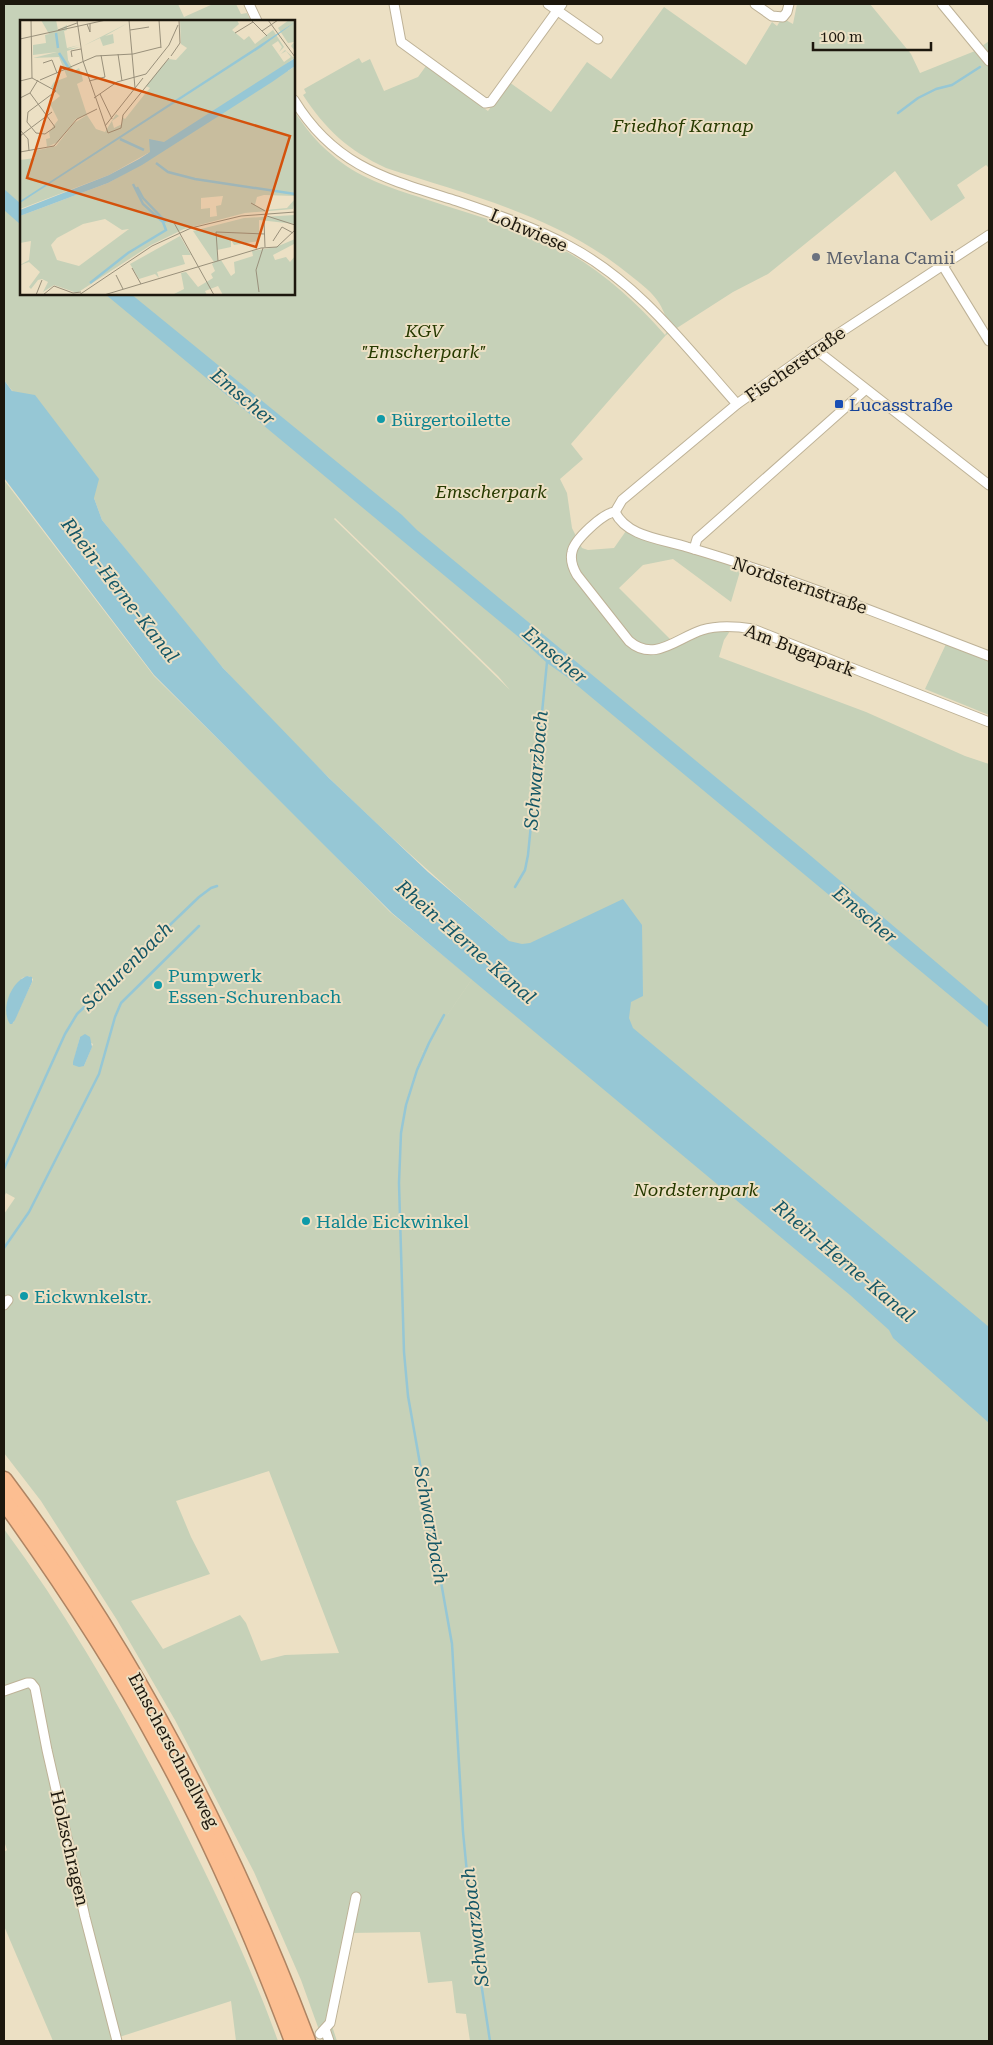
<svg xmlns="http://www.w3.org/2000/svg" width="993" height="2045" font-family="'Roboto Serif',serif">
	<rect width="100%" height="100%" fill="#ece0c4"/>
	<g fill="#c6d1b8" fill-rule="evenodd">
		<path d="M4,4H178L184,17L213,4H236L241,14L247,13L251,21H21V294H294V111C305,127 316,142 331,154C356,177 391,188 422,198C463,212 505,223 544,240C592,262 631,296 665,335L670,327C666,318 663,308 657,300C649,289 636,280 626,272C557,216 469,195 386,168C348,150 326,130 303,95L306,93L304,89L359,58L362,63L370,59L384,91L418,77L426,66L488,111L509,82L551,112L587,62L611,79L664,7L746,65L772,22L777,26L782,18L793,24L797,4H870L911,54L920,73L975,51L989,41V168L986,165L957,185L965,198L931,221L895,171L768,274L733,292L666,335L571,444L583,459L560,479L567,493L572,528L582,548L588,550L614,548L626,531L741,568L731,602L673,559L643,565L619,588L677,646L711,631H730L724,640L719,657L866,712L965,756L989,764V2041H470L466,2014L456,2013L452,1981L428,1983L420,1932L348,1933L331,2023L337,2041H323L301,1980L254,1872L175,1720L117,1620L41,1501L4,1453V1214L15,1198L6,1193L4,1197V480L154,676L314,834L390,912L472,979L422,1052L502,935C405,852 310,764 224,669C181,622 142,569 102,520L94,498L4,380ZM335,518L498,676L510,690L334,519ZM29,976L33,979L32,982L13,1023L7,1018V1004L22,978ZM80,1037L93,1044L84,1066L73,1065ZM269,1471L339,1653L285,1655L261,1661L246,1623L240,1615L163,1649L131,1601L210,1574L191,1537L176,1501Z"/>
		<path d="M946,644L989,661V715L925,689Z"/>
		<path d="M4,1529C67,1614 120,1706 169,1800C209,1879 248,1958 278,2041H236L231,2001L107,2041H53L4,1926V1852L7,1850L4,1841Z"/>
	</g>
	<g fill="#96c7d5">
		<path d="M4,189L21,204V225L4,210Z"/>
		<path d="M105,294H131L402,515L417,530L805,851L989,1007V1028L567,677L547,663L521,639Z"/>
		<path d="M4,380L12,391L35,395L99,479L94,498L102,520L223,668L329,778L428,872L509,941L522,944L530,943L623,899L642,925L643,996L631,1002L629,1018L633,1028L989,1327V1423L893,1338L889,1330L850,1295L392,913L154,675L4,478Z"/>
		<path d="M27,976L32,977V982L15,1020L12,1024H10C0,1009 11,982 27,976Z"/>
		<path d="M85,1034L90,1037L92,1047L84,1066L79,1067L73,1065V1062L80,1037Z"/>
	</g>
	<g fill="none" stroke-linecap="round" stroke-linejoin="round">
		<g stroke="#96c7d5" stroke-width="2.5">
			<path d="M898,113L918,98L936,89L952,85L980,67"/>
			<path d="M515,887L525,870L528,855L547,662"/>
			<path d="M444,1015L429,1043L417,1070L406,1105L401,1133L399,1183L404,1352L408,1396L452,1644L463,1832L472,1924L490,2041"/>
			<path d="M4,1169L65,1034L77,1014L199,897L211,888L217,886"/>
			<path d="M4,1248L29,1212L99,1074L115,1017L121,1003L199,926"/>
		</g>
		<defs>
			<g id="street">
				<path d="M249,4L257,21"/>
				<path d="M394,4L401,42L485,103L491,102L562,4"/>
				<path d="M548,4L598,39"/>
				<path d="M755,4L772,16L783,17L787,12L789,4"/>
				<path d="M942,4L989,61"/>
				<path d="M294,100C335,167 387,179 457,201C495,214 534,227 569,246C639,283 686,347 737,404"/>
				<path d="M943,266L989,341"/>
				<path d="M815,349L989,485"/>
				<path d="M615,512C603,513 574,540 572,552C570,560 573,568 577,575L629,641C654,663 677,638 702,630C718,625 735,626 753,629L989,722"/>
				<path d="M615,512L622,500L737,404L815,349L989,235"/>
				<path d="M615,512C627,537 662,539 687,547C790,577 889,618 989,656"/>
				<path d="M694,549L697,539L705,532L865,390"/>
				<path d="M4,1305L8,1300"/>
				<path d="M4,1691L27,1683H31L35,1688L47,1750L85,1917L117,2041"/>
				<path d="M325,2029L329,2041"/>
				<path d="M320,2034L330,2023L356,1897"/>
			</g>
			<g id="highway">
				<path d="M4,1480C133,1652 231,1840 307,2041"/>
				<path d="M4,1501C60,1579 114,1660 160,1746C212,1840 255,1940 293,2041"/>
			</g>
		</defs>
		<use href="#street" stroke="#beb297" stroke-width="11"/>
		<use href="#highway" stroke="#ae8463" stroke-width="19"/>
		<use href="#street" stroke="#fff" stroke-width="9"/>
		<use href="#highway" stroke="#fcbe91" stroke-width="16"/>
	</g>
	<circle fill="#6b7280" stroke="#ece0c4" stroke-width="2" cx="816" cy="257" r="5"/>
	<rect fill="#1a4fb4" stroke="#ece0c4" stroke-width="2" x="834" y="399" width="10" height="10" rx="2.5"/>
	<g fill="#0f9aa8" stroke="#ece0c4" stroke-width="2">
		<circle cx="381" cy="419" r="5"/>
		<circle cx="158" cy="985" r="5"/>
		<circle cx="306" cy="1221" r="5"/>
		<circle cx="24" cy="1296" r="5"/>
	</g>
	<g text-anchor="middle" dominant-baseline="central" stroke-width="4" stroke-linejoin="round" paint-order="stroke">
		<g font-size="18" font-style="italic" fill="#273a00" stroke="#ece0c4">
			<text x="683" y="125">Friedhof Karnap</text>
			<text x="424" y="330">KGV<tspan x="424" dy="21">"Emscherpark"</tspan></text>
			<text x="491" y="491">Emscherpark</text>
			<text x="696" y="1189">Nordsternpark</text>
		</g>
		<g font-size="18" fill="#1c170d" stroke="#ece0c4">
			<text transform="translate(529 230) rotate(23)">Lohwiese</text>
			<text transform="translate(795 364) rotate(-35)">Fischerstraße</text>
			<text transform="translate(800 585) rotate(19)">Nordsternstraße</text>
			<text transform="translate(800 650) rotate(21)">Am Bugapark</text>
			<text transform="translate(174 1750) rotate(62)">Emscherschnellweg</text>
			<text transform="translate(70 1848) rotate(77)">Holzschragen</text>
		</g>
		<g font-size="18" fill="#5b616d" stroke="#ece0c4" text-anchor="start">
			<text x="826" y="257">Mevlana Camii</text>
		</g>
		<g font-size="18" fill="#164399" stroke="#ece0c4" text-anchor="start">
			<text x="849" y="404">Lucasstraße</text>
		</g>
		<g font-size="18" fill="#0d838f" stroke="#ece0c4" text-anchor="start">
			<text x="391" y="419">Bürgertoilette</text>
			<text x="168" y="975">Pumpwerk<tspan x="168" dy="21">Essen-Schurenbach</tspan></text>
			<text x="316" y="1221">Halde Eickwinkel</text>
			<text x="34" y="1296">Eickwnkelstr.</text>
		</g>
		<g font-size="19" font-style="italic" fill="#155766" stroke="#ece0c4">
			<text transform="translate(243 397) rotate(40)">Emscher</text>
			<text transform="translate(120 590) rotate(52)">Rhein-Herne-Kanal</text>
			<text transform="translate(555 655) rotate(40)">Emscher</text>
			<text transform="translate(536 770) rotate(-85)">Schwarzbach</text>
			<text transform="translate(865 915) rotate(40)">Emscher</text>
			<text transform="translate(466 942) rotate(41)">Rhein-Herne-Kanal</text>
			<text transform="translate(127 966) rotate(-44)">Schurenbach</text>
			<text transform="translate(844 1261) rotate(40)">Rhein-Herne-Kanal</text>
			<text transform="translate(431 1525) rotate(80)">Schwarzbach</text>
			<text transform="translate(475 1927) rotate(-97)">Schwarzbach</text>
		</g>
	</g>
	<g transform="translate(20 20)">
		<rect width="275" height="275" fill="#ece0c4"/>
		<path d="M21,0H36L38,10L47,5V10L44,11L47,28L59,25L47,29L60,27L47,31L48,40L54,51L59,48L62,56L63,61L57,64L67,95L76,109L85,112L96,94L99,96L92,101L94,108L102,104V97L105,99L124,75L130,68L126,66L143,45L149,39L156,40L167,28L161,24L160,0H217L219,4L212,10L224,20L229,16L235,24L253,10L264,27L259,32L262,27L258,21L252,25L264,42L271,37L266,31L261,34L265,30L274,38L265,45L268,51L275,46V176L244,175L237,177L235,185L245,190L267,188L275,179L273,189L225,193L164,209L131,225L57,273L34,265L23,272L28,262L22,259L18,260L11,269L9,267L20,252L9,242L0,245L9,240L11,221L0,223V196L88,163L132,138L128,133L89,155L0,189V140L15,138L14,131L36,126L54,103L67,95L56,99L38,122L27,127L26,119L30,118L29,112L38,100L30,84L40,76L31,67L34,62L47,57L39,37L13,38L37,32L13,35V25L26,23L25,15L29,14ZM203,176L201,185L196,186L197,196L190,197V188L181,189V178ZM85,199L102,210L109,209L59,246L37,240L31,225L37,218L63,204ZM269,0H275V31L271,26L274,22L268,23L258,8ZM108,3L85,16L93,14L94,23L83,26L80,18L63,26ZM275,195V204L239,200V221L214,225L211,220V227L197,230L198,241L201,240L211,256L215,253L214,242L233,236L232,231L256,227L275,219L274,224L253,235L255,240L266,237L270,242L275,236V275H203L198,266L185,271L187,275H152L164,269L161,253L166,252L178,267L193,258L191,254L195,251L192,244L194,242L173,211L224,198ZM160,216L171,235H162L165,244L137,252L139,258L135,254L119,259L110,244Z" fill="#c6d1b8" fill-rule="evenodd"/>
		<path d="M275,2L240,28L0,183V181ZM275,38V46L252,62L122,145L88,163L0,196V190L89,155L119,139L130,132L129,119L144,122Z" fill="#96c7d5"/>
		<path fill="none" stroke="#96c7d5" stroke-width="2.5" d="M36,13L38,28M39,33L48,47M100,119L124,130M136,143L148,152L175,159L275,174M117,167L123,178L146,202M70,263L108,233L146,210L143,202L123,184L113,164"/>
		<path fill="none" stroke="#99907b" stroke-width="1" d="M11,0L12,58M57,0L63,41L88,113L101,108L103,95L149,38M109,0L115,68M139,0L141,28M231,0L247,16M248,0L275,37M67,4L70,12V4M38,10L57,3M110,10L129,7M242,11L258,0M215,13L233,2M0,19L86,0M98,34L102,61M151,36L160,23L159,0M52,37L51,31L61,29M23,43L32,40L37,53M20,60L76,36L113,34L141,27M0,61L12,58L36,71L8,92M69,61L85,57L81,35M80,74L92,99M0,78L10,73L18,60M74,78L97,62L126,54L149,25L158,5M8,92L7,102L16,113L25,114L35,107L10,73M85,106L123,58M0,110L8,119L9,131M0,116L32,92M0,132L34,126L57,99L77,89M231,183L245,191M247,196L275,205M153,201L194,275M244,201L245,227M253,221L262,207L273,213M198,241L196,212L245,214M112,248L121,264M96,255L103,269M239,272L236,250L243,228M16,275L22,260M23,275L34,266L53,273L61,272M59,275L132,226L171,208L221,196L275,192M84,275L241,228L257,227L275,210"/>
		<path fill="#d4520c" fill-opacity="0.15" stroke="#d4520c" stroke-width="2.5" d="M41,47L270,116L236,227L7,158Z"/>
		<rect width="275" height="275" fill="none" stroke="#1c170d" stroke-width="2.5"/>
	</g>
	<rect width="993" height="2045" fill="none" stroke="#1c170d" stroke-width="10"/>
	<path d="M813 42v8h118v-8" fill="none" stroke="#1c170d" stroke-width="2.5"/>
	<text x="820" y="42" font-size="15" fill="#1c170d" stroke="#ece0c4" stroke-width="4" paint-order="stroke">100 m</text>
</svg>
